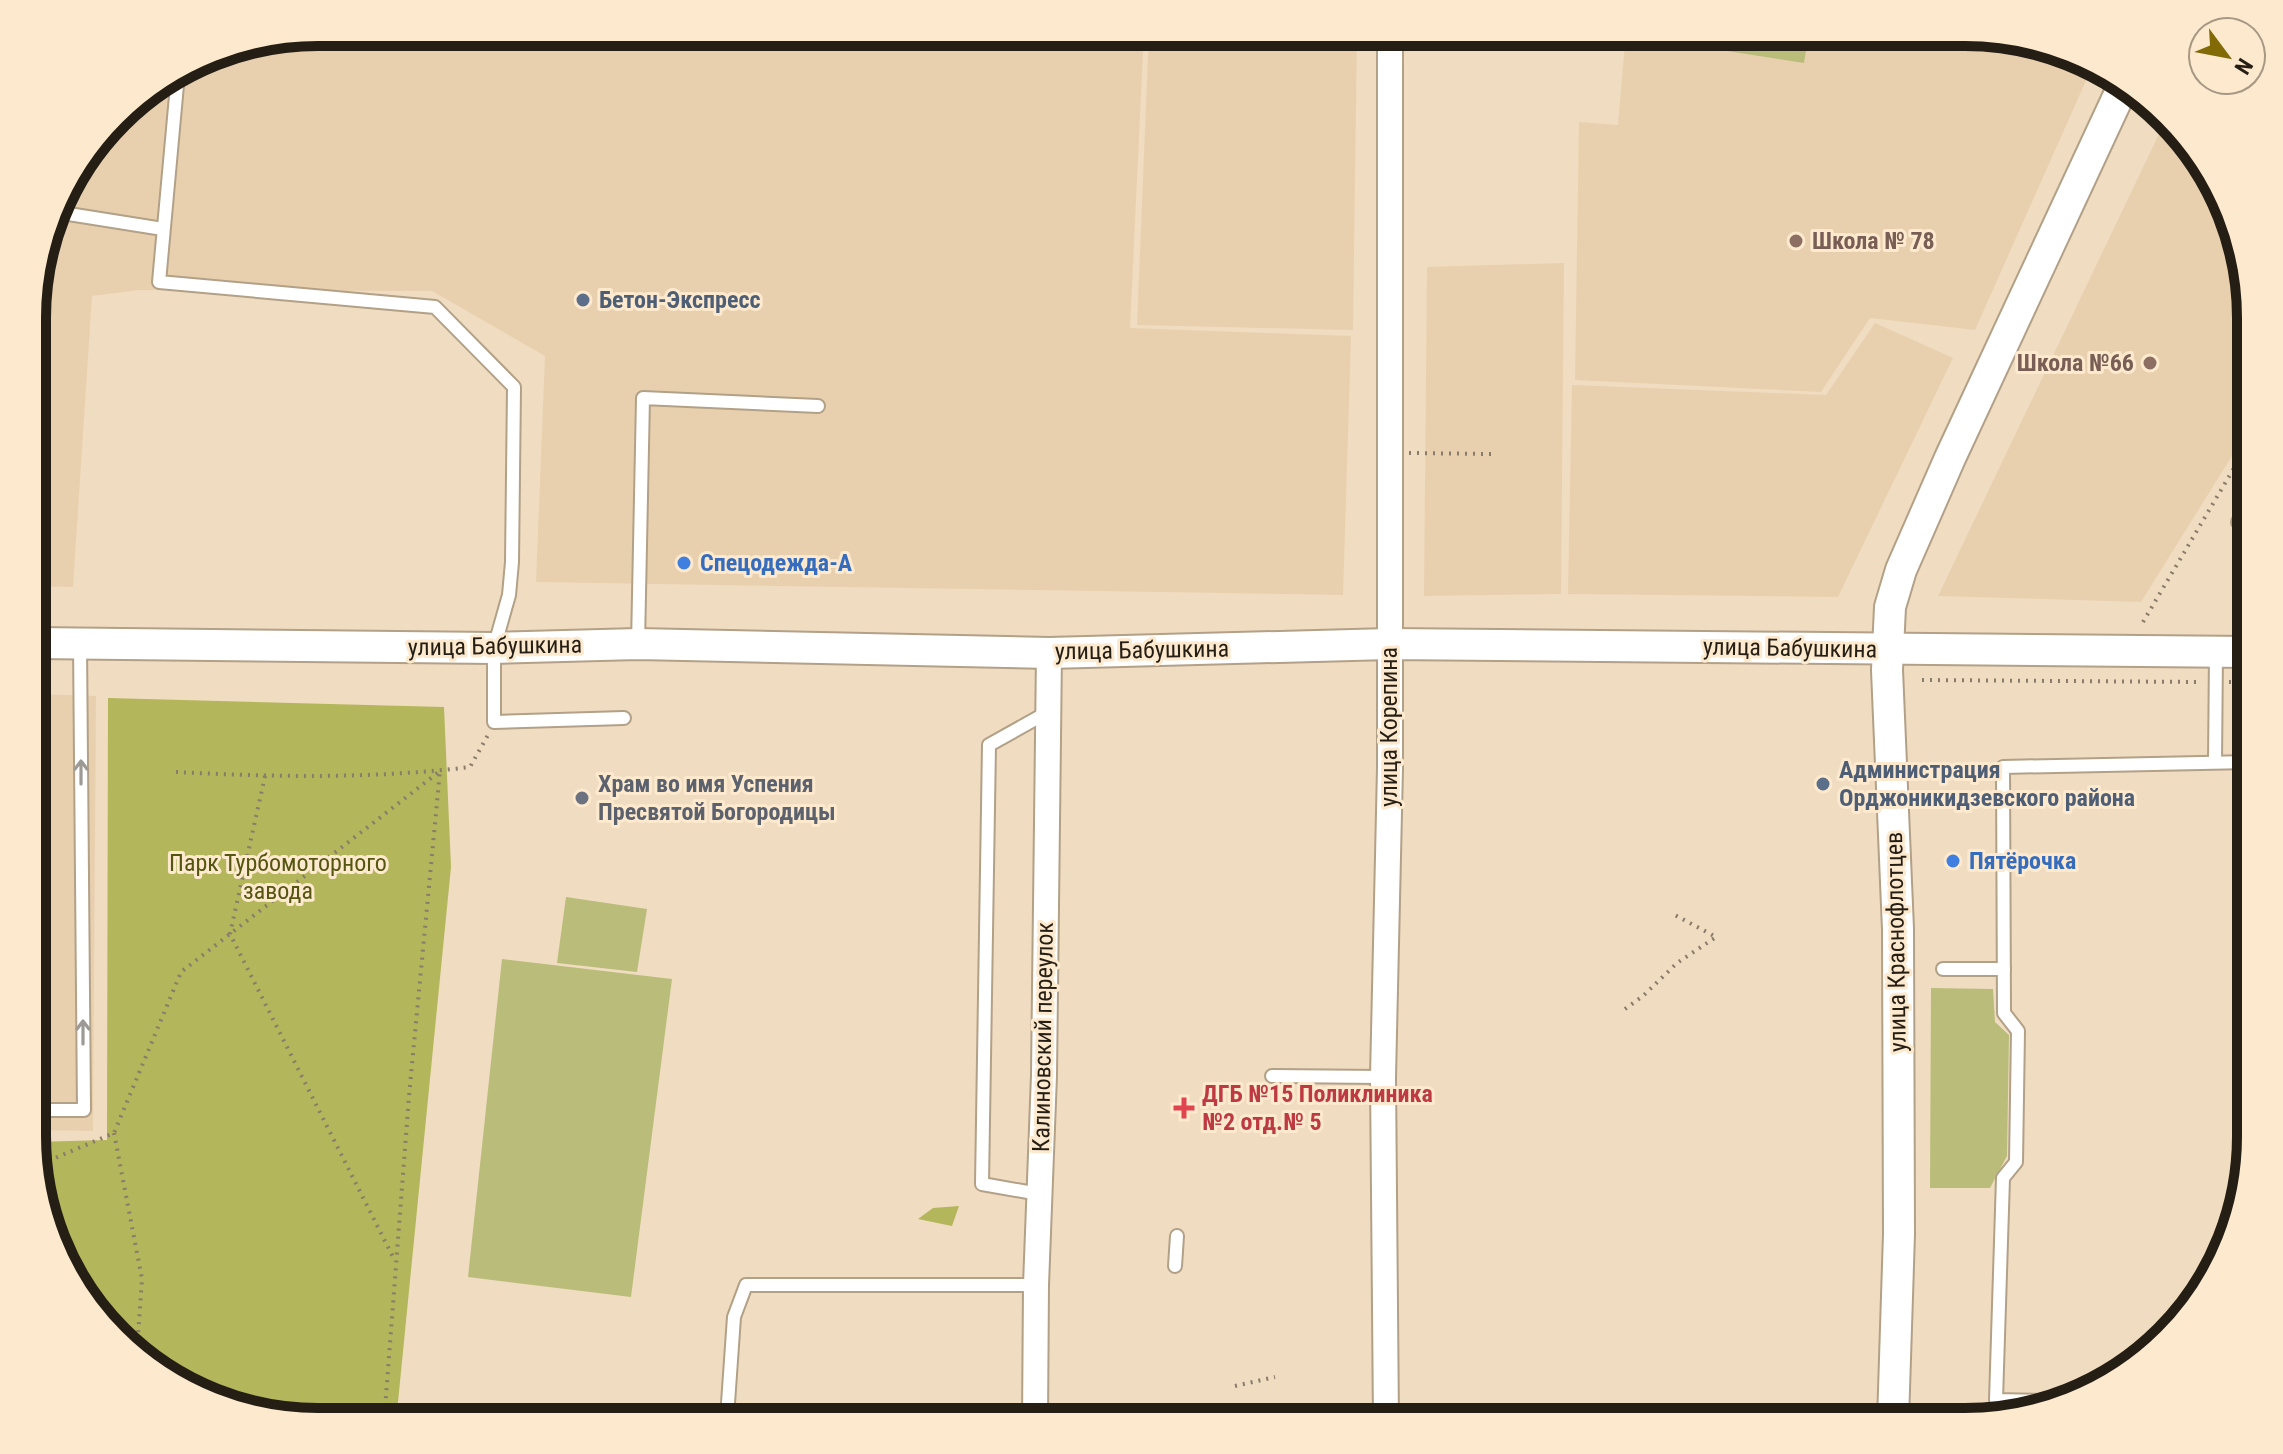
<svg xmlns="http://www.w3.org/2000/svg" width="2283" height="1454" font-family="'Roboto Condensed',sans-serif">
	<rect width="100%" height="100%" fill="#f0dcc1"/>
	<g fill="#e8d0af">
		<path d="M318,32H1144L1130,328L1351,336L1343,595L536,582L545,356L432,291L139,290L92,296L73,587L34,586V281L62,191L129,103L209,54Z"/>
		<path d="M1149,32H1357L1353,330L1137,325Z"/>
		<path d="M1626,32H1965L2056,47L2093,65L1975,330L1870,318L1821,392L1575,380L1579,122L1618,125Z"/>
		<path d="M2159,134L2182,142L2213,176L2250,300V427L2141,602L1938,596Z"/>
		<path d="M1564,263L1561,594L1424,596L1427,267Z"/>
		<path d="M1875,323L1953,358L1838,597L1568,594L1572,385L1826,395Z"/>
		<path d="M34,694L96,696L93,1131L34,1130Z"/>
	</g>
	<g fill="#babd7a">
		<path d="M1651,32H1809L1804,63L1650,39Z"/>
		<path d="M566,897L647,909L637,972L557,963Z"/>
		<path d="M502,959L672,979L631,1297L468,1277Z"/>
		<path d="M1931,988L1993,989L1995,1022L2009,1035L2007,1156L1990,1188H1930Z"/>
	</g>
	<g fill="#b3b65b">
		<path d="M108,698L444,707L451,867L396,1422H318L227,1407L159,1373L71,1279L34,1173V1142L107,1140Z"/>
		<path d="M959,1206L952,1226L918,1219L933,1208Z"/>
	</g>
	<g fill="none" stroke-linecap="round" stroke-linejoin="round">
		<defs>
			<g id="service">
				<path d="M177,85L159,282L435,307L514,387L512,562L509,595L494,648V722L624,718"/>
				<path d="M57,208L56,212L163,229"/>
				<path d="M2238,522L2250,521"/>
				<path d="M638,644L643,398L818,406"/>
				<path d="M2215,762L2216,653"/>
				<path d="M1943,969H2004"/>
				<path d="M1272,1076L1383,1077"/>
				<path d="M34,1110H84L80,643"/>
				<path d="M1039,1194L982,1184L989,745L1048,712"/>
				<path d="M1175,1266L1177,1236"/>
				<path d="M2051,1401L1996,1400L2003,1178L2016,1162L2018,1031L2004,1013L2003,767L2250,762"/>
				<path d="M730,1422L728,1403L734,1317L746,1285H1036"/>
			</g>
			<g id="minor">
				<path d="M1035,1422L1036,1285L1044,1075L1049,653"/>
				<path d="M1386,1422L1383,1077L1390,768V32"/>
			</g>
			<g id="tertiary">
				<path d="M34,643L494,648L638,644L1049,653L1389,644L2250,652"/>
				<path d="M1893,1421L1899,1234L1898,929L1887,670L1890,607L1901,570L1950,458L2125,82"/>
			</g>
		</defs>
		<use href="#service" stroke="#b2a087" stroke-width="16"/>
		<use href="#minor" stroke="#b2a087" stroke-width="28"/>
		<use href="#tertiary" stroke="#b2a087" stroke-width="34"/>
		<g stroke="#8a7c6a" stroke-width="4" stroke-dasharray="2 6" stroke-linecap="butt">
			<path d="M1409,453L1491,454"/>
			<path d="M2143,622L2250,441"/>
			<path d="M1922,680L2200,682"/>
			<path d="M2229,682H2250"/>
			<path d="M176,772C273,777 373,779 470,767L488,735"/>
			<path d="M265,776L230,934L395,1261"/>
			<path d="M1625,1009L1643,996L1677,963L1716,937L1671,913"/>
			<path d="M114,1133L142,1279L137,1350"/>
			<path d="M34,1167L114,1133L181,972L440,771"/>
			<path d="M1235,1386L1275,1377"/>
			<path d="M384,1422L409,1096L440,771"/>
		</g>
		<use href="#service" stroke="#fff" stroke-width="12"/>
		<use href="#minor" stroke="#fff" stroke-width="24"/>
		<use href="#tertiary" stroke="#fff" stroke-width="30"/>
	</g>
	<defs><path id="oneway-shaft" d="M-6 0H5M1.5-3L5.5 0L1.5 3" fill="none" stroke-width="1.6" stroke-linecap="round" stroke-linejoin="round" transform="scale(2)"/></defs>
	<g stroke="#9d9a95">
		<use href="#oneway-shaft" transform="translate(81 772) rotate(-90)"/>
		<use href="#oneway-shaft" transform="translate(83 1032) rotate(-90)"/>
	</g>
	<g fill="#8d6e63" stroke="#fde9ce" stroke-width="3">
		<circle cx="1796" cy="241" r="8"/>
		<circle cx="2150" cy="363" r="8"/>
	</g>
	<g fill="#5c6f8a" stroke="#fde9ce" stroke-width="3">
		<circle cx="583" cy="300" r="8"/>
		<circle cx="1823" cy="784" r="8"/>
	</g>
	<g fill="#3f7fe0" stroke="#fde9ce" stroke-width="3">
		<circle cx="684" cy="563" r="8"/>
		<circle cx="1953" cy="861" r="8"/>
	</g>
	<circle fill="#6b7280" stroke="#fde9ce" stroke-width="3" cx="582" cy="798" r="8"/>
	<path fill="#e0444e" stroke="#fde9ce" stroke-width="3" d="M1180 1096h8v8h8v8h-8v8h-8v-8h-8v-8h8z"/>
	<g text-anchor="middle" dominant-baseline="central" stroke-width="6" stroke-linejoin="round" paint-order="stroke">
		<g font-size="24" font-weight="bold" fill="#785e54" stroke="#fde9ce" text-anchor="start">
			<text x="1812" y="241">Школа № 78</text>
			<text x="2134" y="363" text-anchor="end">Школа №66</text>
		</g>
		<g font-size="24" font-weight="bold" fill="#4e5e75" stroke="#fde9ce" text-anchor="start">
			<text x="599" y="300">Бетон-Экспресс</text>
			<text x="1839" y="770">Администрация<tspan x="1839" dy="28">Орджоникидзевского района</tspan></text>
		</g>
		<g font-size="24" font-weight="bold" fill="#366cbe" stroke="#fde9ce" text-anchor="start">
			<text x="700" y="563">Спецодежда-А</text>
			<text x="1969" y="861">Пятёрочка</text>
		</g>
		<g font-size="24" fill="#251e14" stroke="#fde9ce">
			<text transform="translate(495 646) rotate(-1)">улица Бабушкина</text>
			<text transform="translate(1790 648) rotate(1)">улица Бабушкина</text>
			<text transform="translate(1142 650) rotate(-1)">улица Бабушкина</text>
			<text transform="translate(1389 727) rotate(-90)">улица Корепина</text>
			<text transform="translate(1896 942) rotate(-91)">улица Краснофлотцев</text>
			<text transform="translate(1043 1037) rotate(-89)">Калиновский переулок</text>
		</g>
		<g font-size="24" font-weight="bold" fill="#5b616d" stroke="#fde9ce" text-anchor="start">
			<text x="598" y="784">Храм во имя Успения<tspan x="598" dy="28">Пресвятой Богородицы</tspan></text>
		</g>
		<g font-size="24" fill="#545510" stroke="#fde9ce">
			<text x="278" y="863">Парк Турбомоторного<tspan x="278" dy="28">завода</tspan></text>
		</g>
		<g font-size="24" font-weight="bold" fill="#be3a42" stroke="#fde9ce" text-anchor="start">
			<text x="1202" y="1094">ДГБ №15 Поликлиника<tspan x="1202" dy="28">№2 отд.№ 5</tspan></text>
		</g>
	</g>
	<path d="M0 0H2283V1454H0ZM318 46H1965A272 272 0 0 1 2237 318V1136A272 272 0 0 1 1965 1408H318A272 272 0 0 1 46 1136V318A272 272 0 0 1 318 46Z" fill="#fde9ce" fill-rule="evenodd"/>
	<path fill="none" stroke="#251e14" stroke-width="10" d="M318 46H1965A272 272 0 0 1 2237 318V1136A272 272 0 0 1 1965 1408H318A272 272 0 0 1 46 1136V318A272 272 0 0 1 318 46Z"/>
	<g transform="translate(2227 56) rotate(122)"><circle r="38" fill="#fde9ce" stroke="#a79884" stroke-width="2"/>
	<path d="M0-6L14 30L0 20L-14 30Z" fill="#826b06"/>
	<text y="-12" font-size="22" font-weight="bold" text-anchor="middle" fill="#251e14">N</text>
	</g>
</svg>
